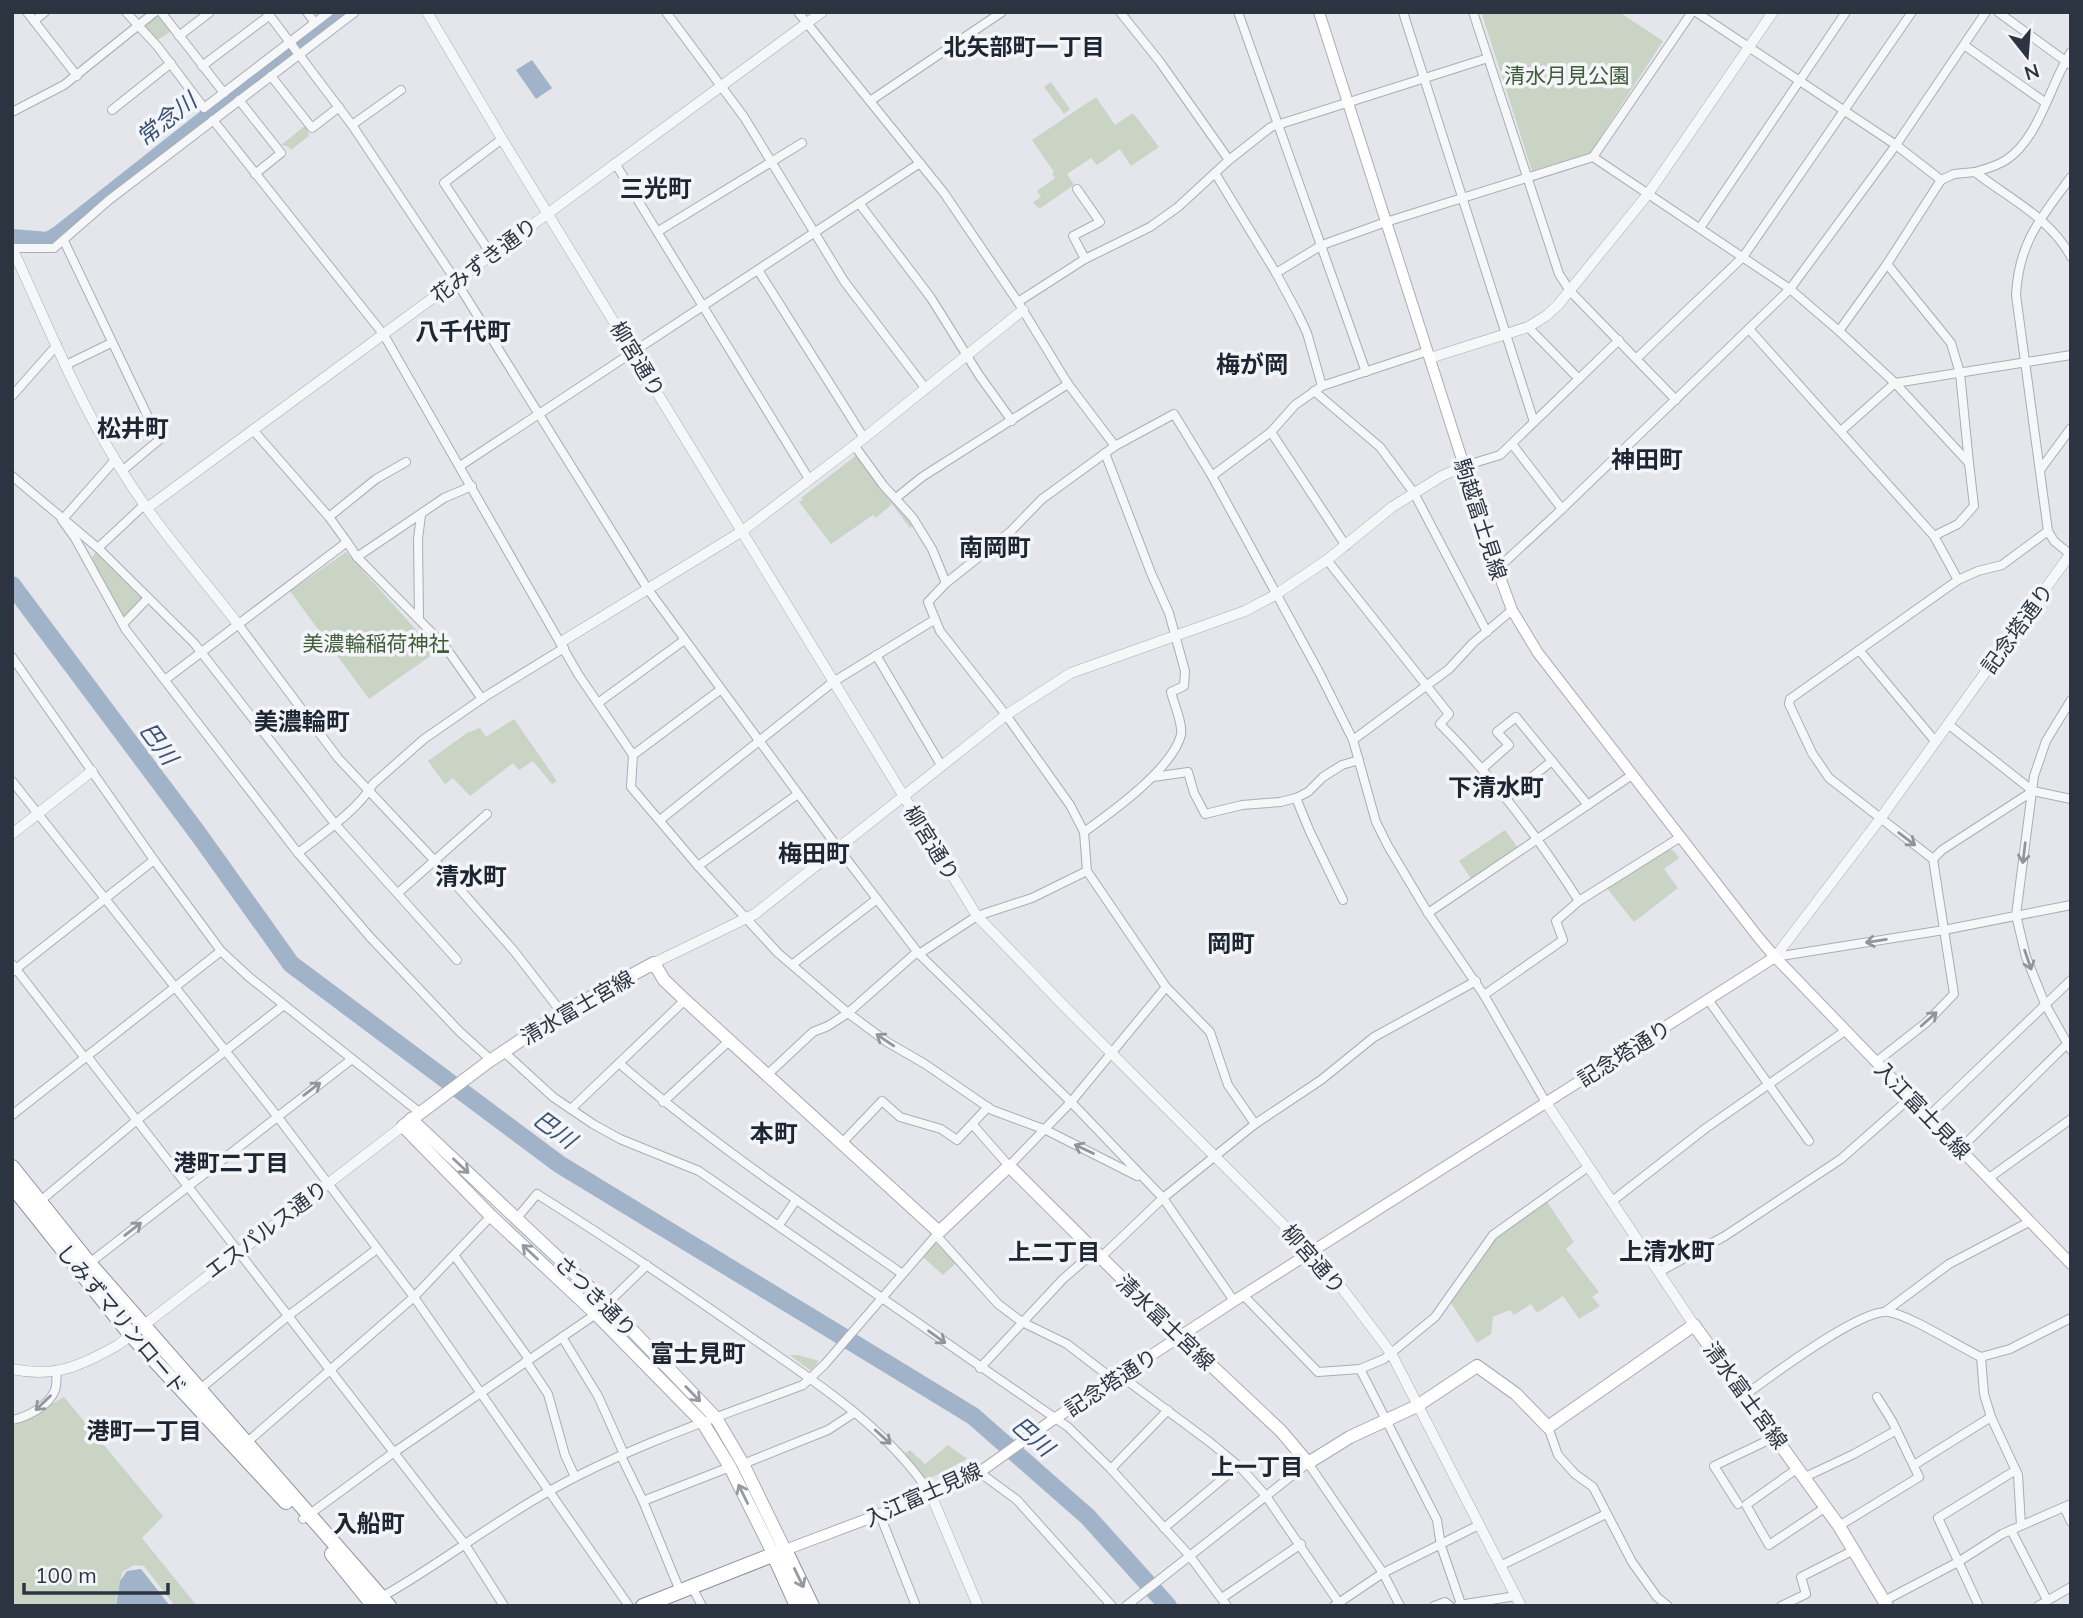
<svg xmlns="http://www.w3.org/2000/svg" width="2083" height="1618" font-family="Mulish,'Noto Sans JP',sans-serif">
	<rect width="100%" height="100%" fill="#e4e6eb"/>
	<g fill="#c9d4c5">
		<path d="M1484,12H1619L1663,41L1590,153L1532,171L1482,14Z"/>
		<path d="M156,17L161,18L171,31L158,40L146,31V26Z"/>
		<path d="M1051,82L1070,109L1064,114L1044,87Z"/>
		<path d="M1096,97L1115,125L1133,113L1159,147L1131,166L1120,149L1097,165L1091,158L1067,174L1074,185L1039,209L1033,202L1041,197L1037,191L1055,178L1052,174L1054,172L1032,140Z"/>
		<path d="M306,125L309,136L291,150L287,146L281,145Z"/>
		<path d="M858,454L915,524L910,528L892,504L876,518L873,515L831,544L799,502L803,500L801,498Z"/>
		<path d="M97,551L144,599L123,619L90,560Z"/>
		<path d="M346,552L436,652L369,699L290,591Z"/>
		<path d="M514,719L557,781L552,784L533,761L519,770L513,763L470,796L453,778L445,784L428,761L467,733L480,728L486,737Z"/>
		<path d="M1505,830L1518,848L1472,880L1459,861Z"/>
		<path d="M1668,849L1674,851L1679,858L1664,869L1678,888L1634,922L1606,887Z"/>
		<path d="M1546,1200L1574,1242L1566,1249L1599,1292L1592,1297L1600,1306L1579,1319L1563,1296L1537,1313L1531,1304L1514,1315L1510,1310L1493,1317L1491,1334L1477,1343L1451,1303L1494,1241L1509,1227Z"/>
		<path d="M935,1242L956,1263L943,1275L923,1257Z"/>
		<path d="M790,1355H798L819,1361L811,1371Z"/>
		<path d="M64,1397L163,1516L142,1538L197,1606H175L144,1566L134,1565L122,1572L115,1606H12V1426Z"/>
		<path d="M948,1445L967,1459L925,1481L904,1454L910,1450L925,1464Z"/>
	</g>
	<g fill="#a1b3c8">
		<path d="M532,60L552,88L536,99L516,70Z"/>
		<path d="M141,1569L170,1606H116L120,1581L127,1571Z"/>
	</g>
	<g fill="none" stroke-linecap="round" stroke-linejoin="round">
		<g stroke="#a1b3c8" stroke-width="18">
			<path d="M12,238L48,241L58,235L341,12"/>
			<path d="M12,585L199,835L291,964L559,1164L973,1416L1088,1517L1168,1606"/>
		</g>
		<defs>
			<g id="minor">
				<path d="M27,12L77,76"/>
				<path d="M126,12L158,47L204,108L329,12"/>
				<path d="M161,12L224,93"/>
				<path d="M267,12L352,125L456,281L647,588L838,848L919,954L1071,1102L1163,1198L1234,1301"/>
				<path d="M307,12L315,23"/>
				<path d="M666,12L744,117L844,281L926,389"/>
				<path d="M798,12L944,193L1018,302L1068,384L1115,446"/>
				<path d="M1120,12L1160,62L1229,160"/>
				<path d="M1238,12L1366,372"/>
				<path d="M1403,12L1534,422"/>
				<path d="M1473,12L1559,274L1570,291L1676,400"/>
				<path d="M1696,12L1896,145L1941,180L1954,174L1975,172C2008,198 2051,218 2071,257"/>
				<path d="M1998,12L2071,65"/>
				<path d="M34,21L45,12"/>
				<path d="M179,36L210,12"/>
				<path d="M1964,45L2046,103"/>
				<path d="M202,66L270,15"/>
				<path d="M271,76L312,128L339,107"/>
				<path d="M239,100L281,153L255,174"/>
				<path d="M870,101L1002,12"/>
				<path d="M112,110L171,63"/>
				<path d="M12,112L64,85L155,12"/>
				<path d="M213,120L384,335L578,674L633,755L631,787L698,866L778,953L848,1013L887,1042L925,1064L992,1110L1046,1130L1137,1176"/>
				<path d="M352,125L401,90"/>
				<path d="M1593,157L1692,12"/>
				<path d="M615,163L809,479"/>
				<path d="M1975,172C1986,169 1997,166 2006,160C2039,139 2050,84 2071,52"/>
				<path d="M1215,173L1276,273L1298,314L1307,333L1322,386"/>
				<path d="M2071,177C2040,219 2019,242 2016,295L2048,531L2054,541L2071,555"/>
				<path d="M1077,189L1100,222L1073,236L1085,259"/>
				<path d="M859,203L931,298L979,375L1012,421"/>
				<path d="M1700,228L1846,12"/>
				<path d="M657,232L802,143"/>
				<path d="M64,241L159,440L122,471"/>
				<path d="M12,248H54L109,200L355,12"/>
				<path d="M491,254L444,183L502,139"/>
				<path d="M1887,264L1951,343L1960,373L1969,463"/>
				<path d="M758,270L864,438"/>
				<path d="M1276,273L1322,245L1386,222L1593,157L1790,289L1839,331L1895,383L1969,463L1974,506L1958,524L1934,536L1958,580L1790,699L1789,704L1812,753L1829,778L1933,859L1954,994L1927,1022L1876,1062"/>
				<path d="M1018,302L1085,259L1150,227L1178,207L1229,160L1271,127L1488,58"/>
				<path d="M1528,327L1579,379"/>
				<path d="M1749,329L1934,536"/>
				<path d="M1839,331L1887,264L1941,180"/>
				<path d="M1637,358L1743,257L1912,12"/>
				<path d="M66,365L111,343"/>
				<path d="M1314,391L1380,447L1414,493L1487,632"/>
				<path d="M12,396L57,345"/>
				<path d="M253,430L329,517L347,542"/>
				<path d="M1841,431L1895,383L2071,355"/>
				<path d="M1271,432L1346,546"/>
				<path d="M1512,444L1562,509"/>
				<path d="M854,445L883,485L913,518L932,549L946,583"/>
				<path d="M460,466L920,163"/>
				<path d="M1464,466L1500,455L1619,340"/>
				<path d="M2040,470L2071,428"/>
				<path d="M12,476L98,548L194,643L335,824L457,960"/>
				<path d="M1212,476L1271,432L1295,405L1322,386L1428,351"/>
				<path d="M896,498L922,477L1068,384"/>
				<path d="M329,517L376,479L406,462"/>
				<path d="M62,520L75,538L126,630L298,853L370,937L459,1031L491,1060"/>
				<path d="M62,520L115,460"/>
				<path d="M98,548L144,505"/>
				<path d="M357,557L444,645L482,699"/>
				<path d="M1327,560L1449,714L1440,724C1494,778 1538,837 1579,901L1556,921L1563,940L1484,995"/>
				<path d="M1497,569L1562,509L1790,289L1896,145L1986,12"/>
				<path d="M1958,580L1978,571L2002,565L2048,531"/>
				<path d="M419,618L418,539L421,515"/>
				<path d="M123,624L148,598"/>
				<path d="M238,624L338,758L435,861L514,951L562,1013"/>
				<path d="M1859,650L1935,741"/>
				<path d="M876,655L941,765"/>
				<path d="M12,657L154,860L221,951L249,977L419,1112"/>
				<path d="M166,679L347,542L357,557L444,498L472,486"/>
				<path d="M2071,700L2046,741L2034,776L2016,915L2026,957L2045,1004L2071,1050"/>
				<path d="M598,703L683,641"/>
				<path d="M1948,724L2033,791L2071,799"/>
				<path d="M1353,740L1449,669L1473,643L1512,610"/>
				<path d="M633,755L720,690"/>
				<path d="M1483,768L1509,745L1497,732L1516,717L1588,805"/>
				<path d="M1153,777L1188,772L1194,793L1205,814L1242,805L1280,802L1296,798L1308,792L1323,777L1342,765L1359,760"/>
				<path d="M12,781L277,1116L414,1297L629,1606"/>
				<path d="M1507,797L1552,761"/>
				<path d="M1296,798L1310,832L1343,900"/>
				<path d="M660,820L833,682L934,620"/>
				<path d="M1084,832C1112,812 1172,769 1181,735C1183,724 1174,704 1171,692L1184,686L1185,671L1169,613L1151,573L1105,453"/>
				<path d="M298,853C322,834 358,810 373,784L424,739L486,696L564,648"/>
				<path d="M1933,859L1942,850L2033,791"/>
				<path d="M698,866L798,794"/>
				<path d="M398,893L487,814"/>
				<path d="M1579,901L1679,838"/>
				<path d="M1428,913L1632,775"/>
				<path d="M919,954L977,916L1032,898L1087,871"/>
				<path d="M1775,957L1944,930L2071,905"/>
				<path d="M12,964L85,1058"/>
				<path d="M793,964L877,899"/>
				<path d="M12,972L154,860"/>
				<path d="M1166,987L1210,1032L1228,1085L1255,1124"/>
				<path d="M1709,1001L1809,1141"/>
				<path d="M503,1051L553,1097L593,1124L620,1139L699,1171L1068,1427L1111,1469L1189,1555L1227,1606"/>
				<path d="M87,1056L464,1543L504,1606"/>
				<path d="M619,1063C707,1140 805,1206 901,1273"/>
				<path d="M767,1075L813,1032L828,1026L848,1013L917,952"/>
				<path d="M663,1102L729,1041"/>
				<path d="M571,1109L685,1000"/>
				<path d="M12,1115L221,951"/>
				<path d="M1929,1116L2071,980"/>
				<path d="M973,1125L1009,1166L1071,1102L1166,987L1087,871L1084,832L1070,805L1006,715L940,631L928,602L946,583L1010,532L1042,499L1115,446L1174,414L1212,476L1320,674L1353,740L1376,822L1388,846L1428,913L1484,995L1545,1101"/>
				<path d="M842,1143L882,1101L900,1117L941,1129L957,1140L988,1107"/>
				<path d="M1960,1149L2067,1044"/>
				<path d="M1989,1178L2071,1119"/>
				<path d="M1611,1202L1706,1128L1845,1031"/>
				<path d="M38,1203L137,1120L284,1005"/>
				<path d="M517,1218L537,1194C607,1238 675,1284 742,1331C810,1379 885,1424 931,1495"/>
				<path d="M779,1225L796,1200"/>
				<path d="M936,1235L998,1304L1022,1322L1067,1344L1114,1380"/>
				<path d="M454,1255L529,1359"/>
				<path d="M1100,1258L1163,1198L1255,1124L1321,1080L1374,1037L1476,981"/>
				<path d="M87,1265L352,1059"/>
				<path d="M1659,1272L1725,1236L1841,1159L1910,1098"/>
				<path d="M1243,1295L1318,1372L1360,1369L1437,1520L1441,1546L1461,1604"/>
				<path d="M607,1304L647,1265"/>
				<path d="M1886,1311L1949,1264L2029,1222"/>
				<path d="M562,1337L598,1396L624,1454"/>
				<path d="M1981,1357L1984,1394L1991,1417L2018,1475L2021,1525"/>
				<path d="M526,1361L548,1394L565,1455L575,1477"/>
				<path d="M980,1368L1063,1279L1094,1252"/>
				<path d="M1360,1369L1384,1359L1435,1317L1493,1235L1588,1167"/>
				<path d="M1121,1376L1211,1443L1242,1469L1266,1496L1341,1606"/>
				<path d="M199,1390L288,1316L377,1249"/>
				<path d="M1745,1395C1770,1377 1861,1308 1889,1312C1911,1316 1958,1346 1981,1357L2010,1349L2071,1318"/>
				<path d="M12,1420C27,1417 49,1406 55,1390C57,1385 56,1377 57,1372"/>
				<path d="M1548,1427L1558,1455L1575,1474L1593,1487L1632,1562L1657,1597L1668,1606"/>
				<path d="M245,1444L414,1297L491,1216"/>
				<path d="M621,1456L643,1501L680,1591"/>
				<path d="M743,1464L828,1430L854,1413"/>
				<path d="M1914,1465L1991,1417"/>
				<path d="M1798,1468L1746,1505L1769,1545L1826,1507"/>
				<path d="M1111,1469L1168,1410"/>
				<path d="M979,1472L1017,1500L1112,1606"/>
				<path d="M1805,1477L1854,1454L1895,1431"/>
				<path d="M643,1501L730,1467"/>
				<path d="M1738,1504L1714,1466L1775,1437"/>
				<path d="M2064,1507L2071,1522"/>
				<path d="M880,1515L916,1606"/>
				<path d="M303,1519L393,1453L596,1314"/>
				<path d="M1839,1526L1919,1477L1892,1421L1877,1397"/>
				<path d="M1164,1528L1238,1466"/>
				<path d="M2011,1530L2047,1600"/>
				<path d="M1500,1566L1606,1514"/>
				<path d="M692,1587L702,1606"/>
				<path d="M1222,1598L1301,1544"/>
				<path d="M378,1599C438,1566 491,1523 551,1490C630,1446 718,1417 803,1385L825,1364L939,1232"/>
				<path d="M1884,1601L1958,1562L2002,1534L2071,1504"/>
				<path d="M1459,1605L1516,1596"/>
				<path d="M1126,1606L1308,1463L1383,1573L1400,1606"/>
				<path d="M1334,1606L1383,1573L1479,1525"/>
				<path d="M1434,1606L1445,1602L1450,1606"/>
				<path d="M1781,1606L1806,1594L1801,1577L1854,1550"/>
				<path d="M1979,1606L1938,1518L2016,1470"/>
				<path d="M2038,1606L2071,1587"/>
			</g>
			<g id="tertiary">
				<path d="M427,12L502,139L977,916L1066,1008L1326,1267L1391,1353L1521,1606"/>
				<path d="M12,248C45,319 75,394 116,461C150,519 196,570 238,624"/>
				<path d="M1430,358L1528,327L1546,316L1558,305L1648,194L1773,12"/>
				<path d="M147,508L822,12"/>
				<path d="M561,642L741,532L864,438L1023,310"/>
				<path d="M12,834L92,771"/>
				<path d="M1775,957L1880,819L2071,553"/>
				<path d="M654,963L755,914L1006,715L1071,673L1245,611L1275,595L1327,560L1392,507L1442,476L1464,466"/>
				<path d="M1545,1101L1694,1325"/>
				<path d="M12,1369C55,1378 81,1366 118,1345L403,1126"/>
				<path d="M931,1495L978,1606"/>
			</g>
			<g id="secondary">
				<path d="M1319,12L1497,569L1512,610L1538,653L1758,937L1775,957L2071,1264"/>
				<path d="M785,1550L931,1495L984,1469L1051,1421L1234,1301L1775,957"/>
			</g>
			<g id="primary">
				<path d="M411,1119L607,1304L716,1418L743,1464L785,1550"/>
				<path d="M774,1555L730,1467L703,1423L596,1314L491,1216L403,1126L488,1062L562,1013L654,963L664,980L685,1000L939,1232L1009,1166L1180,1336L1281,1431L1308,1463L1350,1437L1417,1406L1477,1366L1516,1394L1548,1427L1694,1325L1839,1526L1887,1606"/>
			</g>
			<g id="trunk">
				<path d="M12,1167L89,1263L389,1606"/>
				<path d="M12,1186L130,1334L286,1502"/>
				<path d="M332,1554L374,1606"/>
				<path d="M774,1555L797,1606"/>
				<path d="M643,1606L785,1550L812,1606"/>
			</g>
		</defs>
		<use href="#minor" stroke="#a9adb5" stroke-width="10"/>
		<use href="#tertiary" stroke="#a9adb5" stroke-width="11"/>
		<use href="#secondary" stroke="#a9adb5" stroke-width="12"/>
		<use href="#primary" stroke="#a4abb6" stroke-width="14"/>
		<use href="#trunk" stroke="#8c94a1" stroke-width="16"/>
		<use href="#minor" stroke="#f6f7f9" stroke-width="8"/>
		<use href="#tertiary" stroke="#f6f7f9" stroke-width="10"/>
		<use href="#secondary" stroke="#fff" stroke-width="10"/>
		<use href="#primary" stroke="#fff" stroke-width="12"/>
		<use href="#trunk" stroke="#fff" stroke-width="14"/>
	</g>
	<defs><path id="oneway-shaft" d="M-6 0H5M1.5-3L5.5 0L1.5 3" fill="none" stroke-width="1.6" stroke-linecap="round" stroke-linejoin="round" transform="scale(1.75)"/></defs>
	<g stroke="#91969e">
		<use href="#oneway-shaft" transform="translate(1907 839) rotate(37)"/>
		<use href="#oneway-shaft" transform="translate(2024 853) rotate(97)"/>
		<use href="#oneway-shaft" transform="translate(1876 941) rotate(171)"/>
		<use href="#oneway-shaft" transform="translate(2028 960) rotate(71)"/>
		<use href="#oneway-shaft" transform="translate(1929 1019) rotate(-42)"/>
		<use href="#oneway-shaft" transform="translate(885 1040) rotate(-146)"/>
		<use href="#oneway-shaft" transform="translate(312 1089) rotate(-37)"/>
		<use href="#oneway-shaft" transform="translate(1084 1149) rotate(-154)"/>
		<use href="#oneway-shaft" transform="translate(133 1229) rotate(-38)"/>
		<use href="#oneway-shaft" transform="translate(937 1337) rotate(36)"/>
		<use href="#oneway-shaft" transform="translate(43 1403) rotate(136)"/>
		<use href="#oneway-shaft" transform="translate(883 1437) rotate(42)"/>
	</g>
	<g stroke="#969aa0">
		<use href="#oneway-shaft" transform="translate(461 1166) rotate(43)"/>
		<use href="#oneway-shaft" transform="translate(530 1252) rotate(-137)"/>
		<use href="#oneway-shaft" transform="translate(693 1394) rotate(46)"/>
		<use href="#oneway-shaft" transform="translate(743 1494) rotate(-116)"/>
		<use href="#oneway-shaft" transform="translate(799 1578) rotate(64)"/>
	</g>
	<g text-anchor="middle" dominant-baseline="central" stroke-width="7" stroke-linejoin="round" paint-order="stroke">
		<g font-size="21" fill="#405d3a" stroke="#f3f5f8">
			<text x="1567" y="75">清水月見公園</text>
			<text x="376" y="643">美濃輪稲荷神社</text>
		</g>
		<g font-size="21" fill="#2c3442" stroke="#f3f5f8">
			<text transform="translate(484 260) rotate(-37)">花みずき通り</text>
			<text transform="translate(638 359) rotate(59)">柳宮通り</text>
			<text transform="translate(1481 519) rotate(72)">駒越富士見線</text>
			<text transform="translate(2017 628) rotate(-54)">記念塔通り</text>
			<text transform="translate(932 843) rotate(58)">柳宮通り</text>
			<text transform="translate(577 1007) rotate(-30)">清水富士宮線</text>
			<text transform="translate(1624 1053) rotate(-32)">記念塔通り</text>
			<text transform="translate(1923 1110) rotate(46)">入江富士見線</text>
			<text transform="translate(266 1229) rotate(-37)">エスパルス通り</text>
			<text transform="translate(1314 1259) rotate(49)">柳宮通り</text>
			<text transform="translate(596 1296) rotate(45)">さつき通り</text>
			<text transform="translate(122 1319) rotate(50)">しみずマリンロード</text>
			<text transform="translate(1166 1322) rotate(44)">清水富士宮線</text>
			<text transform="translate(1111 1382) rotate(-33)">記念塔通り</text>
			<text transform="translate(1746 1395) rotate(54)">清水富士宮線</text>
			<text transform="translate(923 1494) rotate(-24)">入江富士見線</text>
		</g>
		<g font-size="23" font-weight="bold" fill="#1e2533" stroke="#f3f5f8">
			<text x="1024" y="46">北矢部町一丁目</text>
			<text x="231" y="1162">港町二丁目</text>
			<text x="1054" y="1251">上二丁目</text>
			<text x="144" y="1430">港町一丁目</text>
			<text x="1257" y="1466">上一丁目</text>
		</g>
		<g font-size="23" font-style="italic" fill="#395274" stroke="#f3f5f8">
			<text transform="translate(166 119) rotate(-38)">常念川</text>
			<text transform="translate(159 743) rotate(54)">巴川</text>
			<text transform="translate(555 1129) rotate(36)">巴川</text>
			<text transform="translate(1033 1436) rotate(41)">巴川</text>
		</g>
		<g font-size="24" font-weight="bold" fill="#1e2533" stroke="#f3f5f8">
			<text x="656" y="188">三光町</text>
			<text x="463" y="331">八千代町</text>
			<text x="1252" y="364">梅が岡</text>
			<text x="133" y="428">松井町</text>
			<text x="1647" y="459">神田町</text>
			<text x="995" y="547">南岡町</text>
			<text x="302" y="721">美濃輪町</text>
			<text x="1496" y="787">下清水町</text>
			<text x="814" y="853">梅田町</text>
			<text x="471" y="876">清水町</text>
			<text x="1231" y="943">岡町</text>
			<text x="774" y="1133">本町</text>
			<text x="1667" y="1251">上清水町</text>
			<text x="698" y="1353">富士見町</text>
			<text x="369" y="1523">入船町</text>
		</g>
	</g>
	<rect width="2083" height="1618" fill="none" stroke="#2c3442" stroke-width="28"/>
	<g transform="translate(2027 56) rotate(163)" stroke="#f3f5f8" stroke-width="5" paint-order="stroke">
	<path d="M0-5L12 26L0 18L-12 26Z" fill="#2c3442"/>
	<text y="-10" font-size="19" font-weight="bold" text-anchor="middle" fill="#2c3442">N</text>
	</g>
	<path d="M24 1583v10h144v-10" fill="none" stroke="#2c3442" stroke-width="3.5"/>
	<text x="35" y="1583" font-size="21" fill="#2c3442" stroke="#f3f5f8" stroke-width="5" paint-order="stroke">100 m</text>
</svg>
